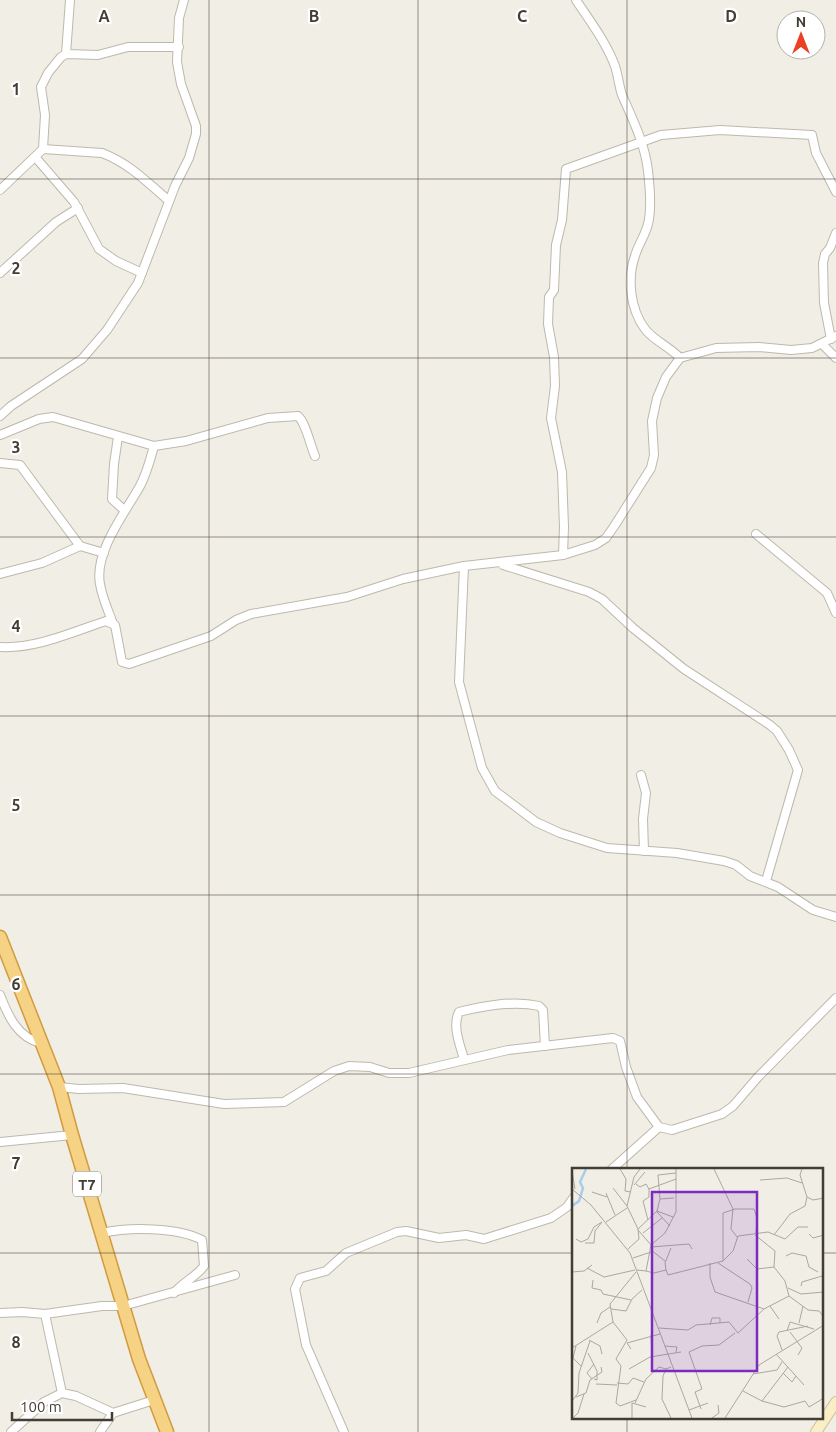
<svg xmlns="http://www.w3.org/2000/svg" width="836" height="1432" font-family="Ubuntu,sans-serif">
	<rect width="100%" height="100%" fill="#f1eee5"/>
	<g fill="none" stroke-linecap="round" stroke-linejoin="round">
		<defs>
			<g id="minor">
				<path d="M576,0C590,21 606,42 615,66C618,75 619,86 622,95C633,120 645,144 648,171C650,188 652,208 648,224C645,236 638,245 635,256C627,278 630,309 645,329C653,340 670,347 680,358"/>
				<path d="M66,54L70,0"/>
				<path d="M43,149L102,153C129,163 148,183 169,201"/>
				<path d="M36,158L74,202L99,249L116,261L142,273"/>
				<path d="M0,190L43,149L45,115L41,87L48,73L61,57L66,54L98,55L128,47H179"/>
				<path d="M0,273L56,222L78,208"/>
				<path d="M831,339L824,303L823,263L825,254L830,248L836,233"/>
				<path d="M822,344L836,358"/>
				<path d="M0,416L11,406L82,359L107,330L138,283L175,186L189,158L196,134V126L181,84L177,62L179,18L184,0"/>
				<path d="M0,435L39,419L53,417L154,446L186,441L268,418L298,416C306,423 310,445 315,456"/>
				<path d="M118,437L114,464L112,499L124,510"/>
				<path d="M0,463L20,465L80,546L104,553"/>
				<path d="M756,534L827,593L836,613"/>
				<path d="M563,555L564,527L562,472L551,418L555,386L554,357L548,324L549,297L554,290L556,245L562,220L566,169L661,135L720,130L812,135L816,153L836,192"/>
				<path d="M503,565L589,592L602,599L633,628L684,669L770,725L777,731L789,750L798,770L766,881"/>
				<path d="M464,566L459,682L482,768L495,791L536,822L560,833L607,848L677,853L724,861L736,865L750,876L778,887L813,910L836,917"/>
				<path d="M0,574L42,563L80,546"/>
				<path d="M112,621C108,610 102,597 100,584C94,552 125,513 140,486C147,473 150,460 154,446"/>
				<path d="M0,647C36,649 72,632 106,621L115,625L122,662L129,664L211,636L236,620L251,614L347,597L403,579L464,566L563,555L595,545L606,538L615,525L651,468L654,455L652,421L657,398L666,377L680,358L716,348L759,347L791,350L812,348L836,336"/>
				<path d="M641,775L646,793L643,819L644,851"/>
				<path d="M0,995C8,1016 18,1038 41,1043"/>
				<path d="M464,1059C460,1045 452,1026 459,1012C483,1006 513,1000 539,1006L543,1010L545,1046"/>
				<path d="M59,1087L79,1089L123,1088L224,1104L284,1102L334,1071L349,1066L370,1067L389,1073H409L508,1050L613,1038L620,1041L626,1067L637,1097L659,1127L672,1130L722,1114L733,1106L758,1077L836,998"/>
				<path d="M0,1142L72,1135"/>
				<path d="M611,1170L659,1127"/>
				<path d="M102,1233C129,1227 177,1227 202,1240L204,1266C196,1277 183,1282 174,1293"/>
				<path d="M0,1313L22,1312L45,1314L102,1306H123L235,1275"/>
				<path d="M45,1314L62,1393"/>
				<path d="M11,1432L44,1402L62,1393L76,1396L113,1413"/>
				<path d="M100,1432L113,1413L154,1400"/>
				<path d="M344,1432L306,1345L295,1289L300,1278L326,1271L346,1253L397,1232L406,1231L439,1238L466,1235L484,1239L551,1218L567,1207L574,1197"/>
			</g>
			<path id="secondary" d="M816,1432L836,1402"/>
			<path id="trunk" d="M0,937L59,1087L72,1135L139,1359L167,1432"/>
		</defs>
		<use href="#minor" stroke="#bfb8ac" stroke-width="10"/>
		<use href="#secondary" stroke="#cec098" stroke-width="12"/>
		<use href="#trunk" stroke="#d19b40" stroke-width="15"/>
		<use href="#minor" stroke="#fff" stroke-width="8"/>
		<use href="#secondary" stroke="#faeec7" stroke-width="10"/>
		<use href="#trunk" stroke="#f5d284" stroke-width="12"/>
	</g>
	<path fill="none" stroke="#433e35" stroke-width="1" stroke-opacity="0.55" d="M209,0V1432M418,0V1432M627,0V1170M0,179H836M0,358H836M0,537H836M0,716H836M0,895H836M0,1074H836M0,1253H574M822,1253H836M627,1418V1432"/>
	<g text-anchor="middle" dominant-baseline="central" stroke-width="4.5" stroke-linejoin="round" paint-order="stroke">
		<rect fill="#fff" stroke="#7b7872" stroke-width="1" x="73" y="1171.5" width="28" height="25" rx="4"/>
		<g font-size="15" font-weight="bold" fill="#433e35">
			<text x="87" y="1184">T7</text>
		</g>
	</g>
	<g transform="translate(572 1168)">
		<rect width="251" height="251" fill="#f1eee5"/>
		<path fill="none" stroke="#a6ceea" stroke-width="2.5" d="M0,38L7,33L11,20L8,14L14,1"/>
		<path fill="none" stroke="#aba89f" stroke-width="1" d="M48,1L54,11L53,23L59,24M142,1L161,41L159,61L165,69M230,1L228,7L235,29L241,32L252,30M0,3L3,21M188,12L215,10L230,15M64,16L68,19L74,16L77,21V29L71,33L76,52M62,17L73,4M41,20L55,38L66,61L67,71L56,81M0,21L19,37L58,85L120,250M77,21L104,11M20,24L35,29M34,25L43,47M88,31L86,7L104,5M55,38L62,9L68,1M85,43L101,49M85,44L98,58M34,54L55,40M66,61L85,43L88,31L102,30M66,62L79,77M71,65L90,50M237,66L241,70L252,67M183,67L203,83L202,99L213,113L217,128L236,142L247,143L252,149M202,67L218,46L233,38L235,29M4,71L9,74L16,71L22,59L30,54M13,75H22L23,63L30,54M79,79L117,76L120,81M79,82L93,93M214,88L220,85L234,88L237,99L246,104M61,90L79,84M175,91L185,101L202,99M151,93V45L163,41H182L185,50L184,66M138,95V109L143,124L192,141M146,95L178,116L180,120L176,134M15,100L32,109L63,102M65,102L74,103L79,77L93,65L104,44V1M94,102L93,95L99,80M74,103L82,105L94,102L96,107L151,93L161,83L166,68L196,64L213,71L226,59H236M0,104L12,103L20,97M64,104L38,136L41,154L55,172L44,191L49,198L44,235L48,238L64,232M21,112L20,120L29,122L31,126L59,132M229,118L230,114L250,108M216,120L229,126L252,124M198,138L207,151M39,141L54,143L60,131L70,122M25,155L29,145L38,139M227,155L231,138M138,157L140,150H148V155M87,160L116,162L124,157L157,154L166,165L192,141L217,128M215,163L218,154L242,161M218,164L230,180L226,187M79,167L80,189M17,172L28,178L30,186M4,178L1,190L9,198M93,178L105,179L104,184M0,180L41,154M59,181L55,175L88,166M210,182L205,168L207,164L236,158M16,185L25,203V212L22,211M204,186L232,217M57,201L78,189L109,184M211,205L220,214L224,208M181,206L205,202L210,194M20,211L15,205L22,196M45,215L56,216L61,210L72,214M24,216L45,217M171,223L190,233L212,239L233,233L237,239L252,230M4,229L14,225L18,212L30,204L29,199M0,233L6,225L7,205L18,173M190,233L216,199M63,235L74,211L87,199L94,201M129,241L123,224L130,221L117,184L130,178L147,177L163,165M117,242L136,235M1,250L6,245L12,226M60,250V235L74,239M99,250L90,231L91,208L94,201L99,199M140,250L147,245L146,237M153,250L187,197L252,157"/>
		<path fill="#7b2cbf" fill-opacity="0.15" stroke="#7b2cbf" stroke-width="2.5" d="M80,24H185V203H80Z"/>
		<rect width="251" height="251" fill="none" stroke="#433e35" stroke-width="2.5"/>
	</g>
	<g font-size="16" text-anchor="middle" font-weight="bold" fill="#433e35" stroke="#fff" stroke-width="4.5" stroke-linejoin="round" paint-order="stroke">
		<text x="104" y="22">A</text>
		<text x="314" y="22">B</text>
		<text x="522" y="22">C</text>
		<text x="731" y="22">D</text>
		<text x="16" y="95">1</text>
		<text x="16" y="274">2</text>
		<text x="16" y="453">3</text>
		<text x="16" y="632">4</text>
		<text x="16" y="811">5</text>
		<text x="16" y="990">6</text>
		<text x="16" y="1169">7</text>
		<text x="16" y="1348">8</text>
	</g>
	<g transform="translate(801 35)"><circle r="24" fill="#ffffff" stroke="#b4b2ae"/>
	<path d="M0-4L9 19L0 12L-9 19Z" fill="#ea4124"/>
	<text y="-8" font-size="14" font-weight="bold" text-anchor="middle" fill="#433e35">N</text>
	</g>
	<path d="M12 1412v8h100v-8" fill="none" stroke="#433e35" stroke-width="2.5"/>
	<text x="20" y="1412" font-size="15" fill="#433e35" stroke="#ffffff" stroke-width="4" paint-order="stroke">100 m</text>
</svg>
